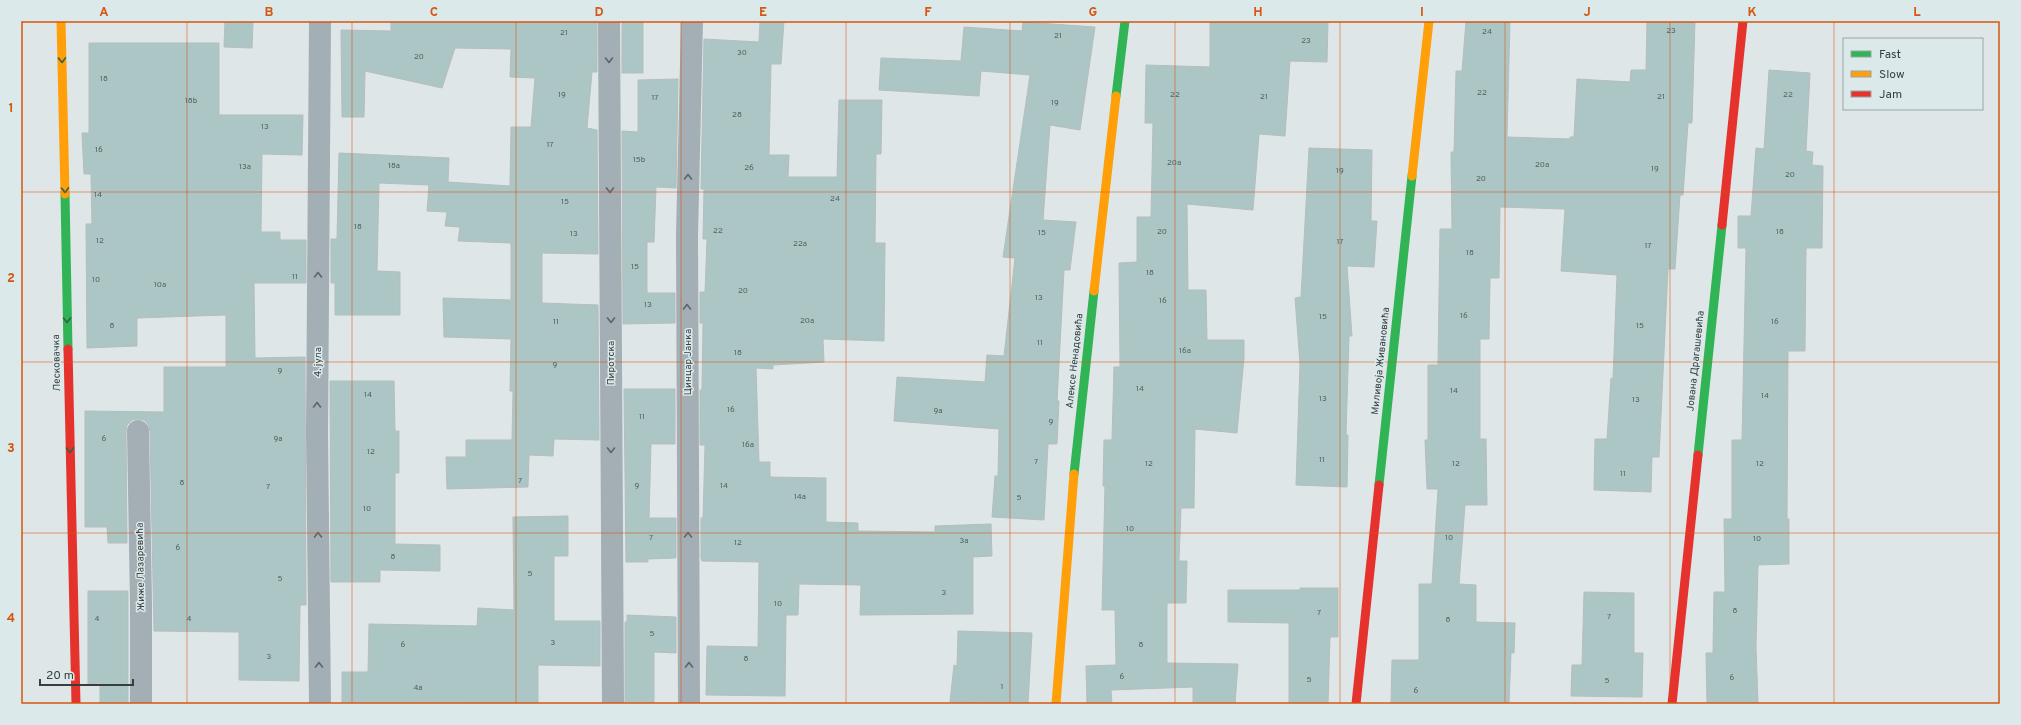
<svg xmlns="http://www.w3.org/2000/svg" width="2021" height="725" font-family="Overpass,sans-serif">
	<rect width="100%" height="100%" fill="#dee6e8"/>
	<g fill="#abc6c4" stroke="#b7bdbd">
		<path d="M225,21H253L252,48L224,47Z"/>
		<path d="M391,21H597V72H592L587,128L597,130L598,254L542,253V303L598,305L599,440L554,439L553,456L529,455L528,487L447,489L446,457H466V440H512L513,391H510L511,339L444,337L443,298L511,300V243L458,241L460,227L445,226L447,212L427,211L429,185L379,183L377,271L400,272V315H335V283H331V239H337L339,153L449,158L448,182L510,186L511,127H531L535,78L510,77L511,49L455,48L442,88L365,71L364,117H342L341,30L391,31Z"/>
		<rect x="622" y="21" width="21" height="52"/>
		<path d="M760,21H784L781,64H771L769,155H789L788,177H837L839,100H882L881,154H876L875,243H885L884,341L823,339L824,362L773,365V369L756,368L759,462H770V477L826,478V522L858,523V531L935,532V526L991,524L992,556L973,557V614L860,615L861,585L799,584L798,615H786L785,696L706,695L707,646L758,647L759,562L702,561L701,558V518H703L705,445H700V390H702L703,323H700V292H705L707,239H703L704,189H701L704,39L759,42Z"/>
		<path d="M1210,21H1328L1327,62L1290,61L1285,136L1259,134L1253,210L1187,204L1188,290H1206L1207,340H1244V358L1237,433L1195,429L1194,508H1181L1179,561H1187L1186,603H1167V663L1238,664L1235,704H1193V687L1111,690L1112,704H1087L1086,666L1116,665L1115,610H1102L1105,486H1103L1104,440H1112L1114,367H1120L1119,263L1137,262V217H1151L1153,123H1145L1146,65L1210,67Z"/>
		<path d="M1466,21H1510L1507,137L1570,139V137H1574L1577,79L1630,82L1631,70H1646L1647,21H1695L1692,123H1688L1683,195H1680L1675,269H1668L1659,457H1652L1651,492L1594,490L1595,439H1607L1611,378L1613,379L1617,275L1561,271L1565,209L1500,207L1499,278H1490L1489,339H1480V439H1486L1487,505H1465L1459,584L1476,585V622L1515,623L1514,653H1511L1509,704H1391L1392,660H1419V584H1432L1438,489H1427L1425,440H1428V365H1438L1440,229H1452L1451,152H1454L1456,71H1462Z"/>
		<path d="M1023,22L1095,27L1080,130L1050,125L1043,220L1076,222L1070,270H1064L1057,401H1059L1057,444H1048L1044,520L992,517L995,476H998L999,429L894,421L897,377L985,382L987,355L1004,356L1015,258L1003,257L1030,75L981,71L979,96L879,90L881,58L961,61L964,27L1022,31Z"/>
		<path d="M89,43H219V115H303L302,155L262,154L261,232H280V240H306V283H254L255,358L305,357L306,605H300L299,681L239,680V632L154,631L150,431L148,424L144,420L137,419L132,420L127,425L126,431L127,543H108L107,527H85V411L164,412V367H226V315L137,318V346L87,348L86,224H92L91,174H84L82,133H89Z"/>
		<path d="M1769,70L1810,73L1806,151L1813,152L1812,165L1823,166L1822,248H1806L1805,351H1788L1787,519H1789V564L1758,565L1756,647L1758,704H1707L1706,653H1713L1714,592H1725L1724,519H1732V440H1742L1746,248H1738V216H1751L1756,148L1764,149Z"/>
		<path d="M678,79L676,188L656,187L654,242H647V293H675V323L623,324L622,131L638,132V80Z"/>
		<path d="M1309,148L1372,150L1371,221H1377L1374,267L1347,266L1352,336H1349L1346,435H1348L1347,487L1296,485L1300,364L1295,298L1301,297Z"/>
		<path d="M330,381H394L395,431H399V473H395V544L440,545V571L380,570V582H331Z"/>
		<path d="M624,389H675V444H651L649,518H676V558L648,559V562H626Z"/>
		<path d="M568,516V556H554V621H600V666L538,665V703L342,704V672H368L369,624L477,626L478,608L514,610L513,517Z"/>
		<path d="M1300,588H1338V637H1330L1328,704H1289V623L1228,622V590H1300Z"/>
		<path d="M88,591H128V704H100V683L88,684Z"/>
		<path d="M1584,592L1634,593V653H1643L1642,697L1571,696L1572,665H1582Z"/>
		<path d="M627,615L676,617V653L654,652V704H625V622H627Z"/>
		<path d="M958,631L1032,633L1028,704L950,702L954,665L957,666Z"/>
	</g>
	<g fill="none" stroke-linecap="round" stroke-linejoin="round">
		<g stroke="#a3aeb5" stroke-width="22">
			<path d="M609,21L613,704"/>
			<path d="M138,431L141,603V704"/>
			<path d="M320,704L317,433L320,21"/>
			<path d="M689,704L687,235L692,21"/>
		</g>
		<g stroke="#30b455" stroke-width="9">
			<path d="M1116,96L1125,21"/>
			<path d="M65,194L68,349"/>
			<path d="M1698,455L1722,225"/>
			<path d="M1074,474L1094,291"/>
			<path d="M1379,485L1412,176"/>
		</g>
		<g stroke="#ff9f0a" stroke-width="9">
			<path d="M61,21L65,194"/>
			<path d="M1412,176L1429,21"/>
			<path d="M1094,291L1116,96"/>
			<path d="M1056,704L1074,474"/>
		</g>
		<g stroke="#e5322d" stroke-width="9">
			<path d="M1722,225L1743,21"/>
			<path d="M68,349L76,704"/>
			<path d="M1356,704L1379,485"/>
			<path d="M1672,704L1698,455"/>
		</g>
	</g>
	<defs><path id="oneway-chevron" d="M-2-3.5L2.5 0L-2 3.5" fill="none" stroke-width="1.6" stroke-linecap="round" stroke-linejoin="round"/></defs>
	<g stroke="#366146">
		<use href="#oneway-chevron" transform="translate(62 60) rotate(88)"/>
		<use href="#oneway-chevron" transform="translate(65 190) rotate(89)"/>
		<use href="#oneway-chevron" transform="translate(67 320) rotate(89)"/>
		<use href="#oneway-chevron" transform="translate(70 450) rotate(89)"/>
	</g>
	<g stroke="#5d6568">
		<use href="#oneway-chevron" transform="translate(609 60) rotate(90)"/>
		<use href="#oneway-chevron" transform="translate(688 177) rotate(-89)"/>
		<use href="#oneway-chevron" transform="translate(610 190) rotate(90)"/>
		<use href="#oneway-chevron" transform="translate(318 275) rotate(-90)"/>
		<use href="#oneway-chevron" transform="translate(687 307) rotate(-90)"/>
		<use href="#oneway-chevron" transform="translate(611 320) rotate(90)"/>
		<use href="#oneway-chevron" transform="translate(317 405) rotate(-90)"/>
		<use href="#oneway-chevron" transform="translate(611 450) rotate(90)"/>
		<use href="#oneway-chevron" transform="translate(318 535) rotate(-90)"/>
		<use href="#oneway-chevron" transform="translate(688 535) rotate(-90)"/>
		<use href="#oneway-chevron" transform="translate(319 665) rotate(-90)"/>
		<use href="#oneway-chevron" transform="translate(689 665) rotate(-90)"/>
	</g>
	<path fill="none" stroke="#d65611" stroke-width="1" stroke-opacity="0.55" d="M187,21V704M352,21V704M516,21V704M681,21V704M846,21V704M1010,21V704M1175,21V704M1340,21V704M1505,21V704M1670,21V704M1834,21V704M21,192H2000M21,362H2000M21,533H2000"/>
	<g text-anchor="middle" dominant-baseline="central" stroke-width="3" stroke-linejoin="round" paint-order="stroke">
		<g font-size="8" fill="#556060">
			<text x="1671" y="31">23</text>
			<text x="1487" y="32">24</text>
			<text x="564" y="33">21</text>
			<text x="1058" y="36">21</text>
			<text x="1306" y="41">23</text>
			<text x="742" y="53">30</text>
			<text x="419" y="57">20</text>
			<text x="104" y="79">18</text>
			<text x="1482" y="93">22</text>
			<text x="562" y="95">19</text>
			<text x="1175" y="95">22</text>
			<text x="1788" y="95">22</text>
			<text x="1264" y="97">21</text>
			<text x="1661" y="97">21</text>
			<text x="655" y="98">17</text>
			<text x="191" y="101">18b</text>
			<text x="1055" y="103">19</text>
			<text x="737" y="115">28</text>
			<text x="265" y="127">13</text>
			<text x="550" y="145">17</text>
			<text x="99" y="150">16</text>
			<text x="639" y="160">15b</text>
			<text x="1174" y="163">20a</text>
			<text x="1542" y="165">20a</text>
			<text x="394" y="166">18a</text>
			<text x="245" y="167">13a</text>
			<text x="749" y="168">26</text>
			<text x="1655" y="169">19</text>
			<text x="1340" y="171">19</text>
			<text x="1790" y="175">20</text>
			<text x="1481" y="179">20</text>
			<text x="98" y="195">14</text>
			<text x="835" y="199">24</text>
			<text x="565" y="202">15</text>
			<text x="358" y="227">18</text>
			<text x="718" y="231">22</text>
			<text x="1162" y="232">20</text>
			<text x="1780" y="232">18</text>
			<text x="1042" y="233">15</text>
			<text x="574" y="234">13</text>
			<text x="100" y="241">12</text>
			<text x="1340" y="242">17</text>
			<text x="800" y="244">22a</text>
			<text x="1648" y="246">17</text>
			<text x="1470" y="253">18</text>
			<text x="635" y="267">15</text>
			<text x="1150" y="273">18</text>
			<text x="295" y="277">11</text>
			<text x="96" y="280">10</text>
			<text x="160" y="285">10a</text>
			<text x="743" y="291">20</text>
			<text x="1039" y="298">13</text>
			<text x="1163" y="301">16</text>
			<text x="648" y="305">13</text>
			<text x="1464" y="316">16</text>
			<text x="1323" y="317">15</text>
			<text x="807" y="321">20a</text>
			<text x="556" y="322">11</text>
			<text x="1775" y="322">16</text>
			<text x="112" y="326">8</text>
			<text x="1640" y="326">15</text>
			<text x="1040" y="343">11</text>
			<text x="1185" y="351">16a</text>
			<text x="738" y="353">18</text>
			<text x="555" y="365">9</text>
			<text x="280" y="371">9</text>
			<text x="1140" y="389">14</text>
			<text x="1454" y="391">14</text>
			<text x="368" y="395">14</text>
			<text x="1765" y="396">14</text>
			<text x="1323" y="399">13</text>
			<text x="1636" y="400">13</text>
			<text x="731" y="410">16</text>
			<text x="938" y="411">9a</text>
			<text x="642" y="417">11</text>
			<text x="1051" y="422">9</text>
			<text x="104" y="439">6</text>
			<text x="278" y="439">9a</text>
			<text x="748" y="445">16a</text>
			<text x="371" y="452">12</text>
			<text x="1322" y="460">11</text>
			<text x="1036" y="462">7</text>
			<text x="1149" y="464">12</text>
			<text x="1456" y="464">12</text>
			<text x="1760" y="464">12</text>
			<text x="1623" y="474">11</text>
			<text x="520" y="481">7</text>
			<text x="182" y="483">8</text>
			<text x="637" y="486">9</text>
			<text x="724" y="486">14</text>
			<text x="268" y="487">7</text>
			<text x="800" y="497">14a</text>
			<text x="1019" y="498">5</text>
			<text x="367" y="509">10</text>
			<text x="1130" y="529">10</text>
			<text x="651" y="538">7</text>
			<text x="1449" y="538">10</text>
			<text x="1757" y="539">10</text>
			<text x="964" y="541">3a</text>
			<text x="738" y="543">12</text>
			<text x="178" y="548">6</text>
			<text x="393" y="557">8</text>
			<text x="530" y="574">5</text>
			<text x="280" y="579">5</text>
			<text x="944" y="593">3</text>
			<text x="778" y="604">10</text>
			<text x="1735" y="611">8</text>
			<text x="1319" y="613">7</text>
			<text x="1609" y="617">7</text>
			<text x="97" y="619">4</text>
			<text x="189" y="619">4</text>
			<text x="1448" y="620">8</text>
			<text x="652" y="634">5</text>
			<text x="553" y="643">3</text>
			<text x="403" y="645">6</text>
			<text x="1141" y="645">8</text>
			<text x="269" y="657">3</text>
			<text x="746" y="659">8</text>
			<text x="1122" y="677">6</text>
			<text x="1732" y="678">6</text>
			<text x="1309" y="680">5</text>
			<text x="1607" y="681">5</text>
			<text x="1002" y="687">1</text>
			<text x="418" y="688">4a</text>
			<text x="1416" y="691">6</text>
		</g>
		<g font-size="10" fill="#383e3f" stroke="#dbe9eb">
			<text transform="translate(1075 361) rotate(-84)">Алексе Ненадовића</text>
			<text transform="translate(1381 361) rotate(-84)">Миливоја Живановића</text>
			<text transform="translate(1696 361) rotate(-84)">Јована Драгашевића</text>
			<text transform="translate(318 362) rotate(-90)">4. јула</text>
			<text transform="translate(688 362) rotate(-90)">Цинцар Јанка</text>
			<text transform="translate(57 363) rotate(-91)">Лесковачка</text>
			<text transform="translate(611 363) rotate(-90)">Пиротска</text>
			<text transform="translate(141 567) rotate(-91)">Жиже Лазаревића</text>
		</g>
	</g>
	<rect width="2021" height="725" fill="none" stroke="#dbe9eb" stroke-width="44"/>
	<rect x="1843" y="38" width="140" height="72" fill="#dbe9eb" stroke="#9aa5a6"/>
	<rect x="1851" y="51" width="20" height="6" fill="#30b455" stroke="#9aa5a6"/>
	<text x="1879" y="58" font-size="12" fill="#383e3f">Fast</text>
	<rect x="1851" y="71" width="20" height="6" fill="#ff9f0a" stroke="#9aa5a6"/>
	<text x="1879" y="78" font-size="12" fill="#383e3f">Slow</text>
	<rect x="1851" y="91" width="20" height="6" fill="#e5322d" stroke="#9aa5a6"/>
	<text x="1879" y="98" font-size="12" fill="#383e3f">Jam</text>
	<path d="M40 679v6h93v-6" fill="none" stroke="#383e3f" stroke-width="2"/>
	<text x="46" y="679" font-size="12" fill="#383e3f" stroke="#dbe9eb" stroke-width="3" paint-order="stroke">20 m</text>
	<rect x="22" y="22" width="1977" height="681" fill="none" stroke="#d65611" stroke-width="1.5"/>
	<g font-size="13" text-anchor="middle" font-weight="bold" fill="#d65611">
		<text x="104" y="16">A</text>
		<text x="269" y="16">B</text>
		<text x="434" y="16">C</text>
		<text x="599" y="16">D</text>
		<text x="763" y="16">E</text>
		<text x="928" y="16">F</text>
		<text x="1093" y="16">G</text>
		<text x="1258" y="16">H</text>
		<text x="1422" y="16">I</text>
		<text x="1587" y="16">J</text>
		<text x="1752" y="16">K</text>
		<text x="1917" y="16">L</text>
		<text x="11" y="112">1</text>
		<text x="11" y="282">2</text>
		<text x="11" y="452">3</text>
		<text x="11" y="622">4</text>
	</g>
</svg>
